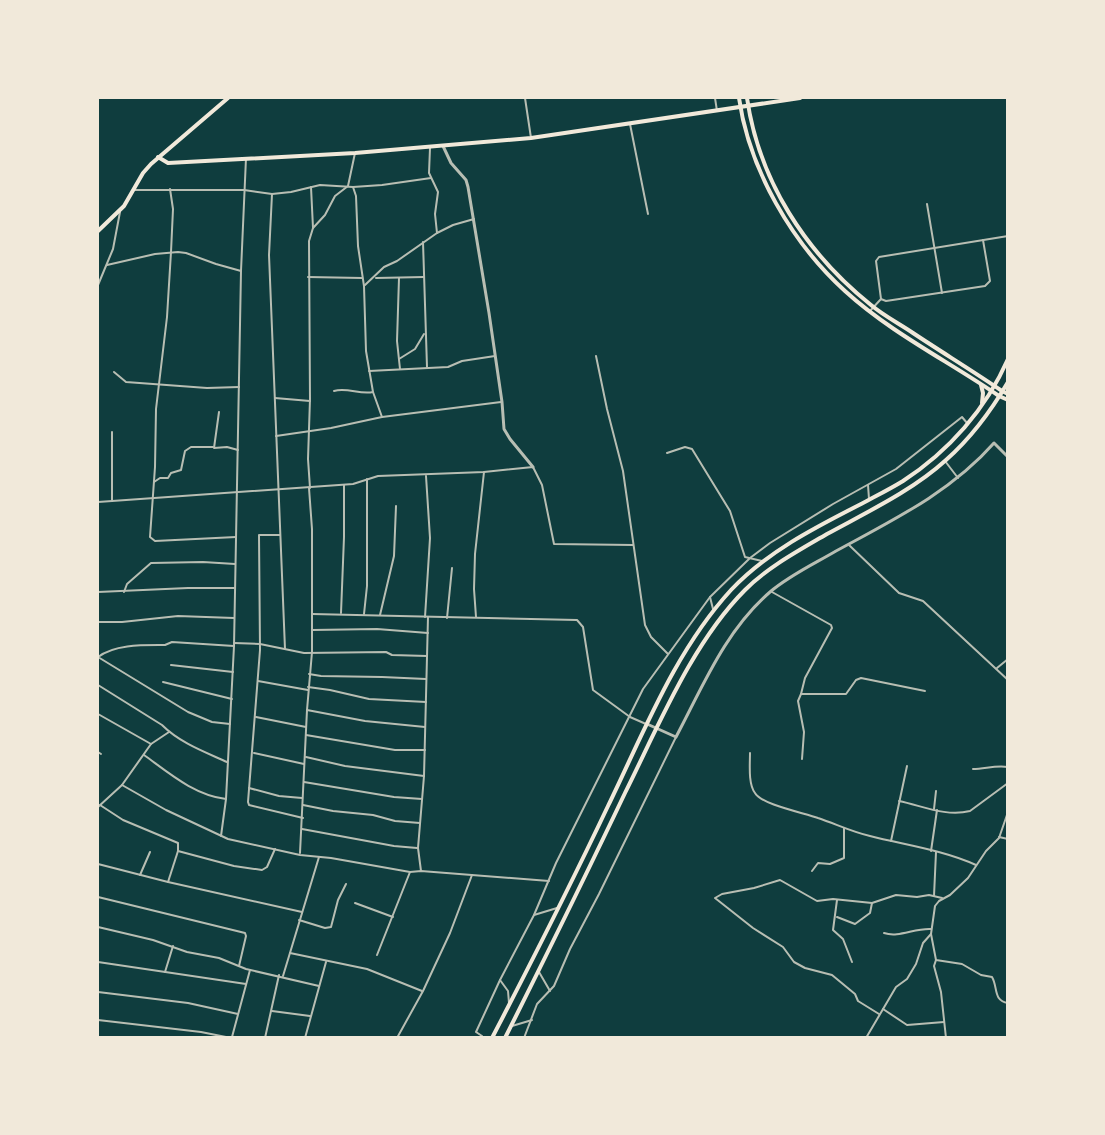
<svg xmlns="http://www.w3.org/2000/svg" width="1105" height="1135" font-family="'Golos Text',sans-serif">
	<rect width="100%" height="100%" fill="#0f3d3e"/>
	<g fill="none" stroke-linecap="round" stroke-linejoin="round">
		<g stroke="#b8beb3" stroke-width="2">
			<path d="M525,98L531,138"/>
			<path d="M715,98L717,111"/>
			<path d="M630,124L648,214"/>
			<path d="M430,148L429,173L438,192L435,214L437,233"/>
			<path d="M311,187L313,228"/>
			<path d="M353,187L356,196L358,246L364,286L366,351L373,392L382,417"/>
			<path d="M170,189L173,209L171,252L167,317L156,409L155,467L150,537L155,541L236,537"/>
			<path d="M135,190H244L272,194L291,192L320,185L353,187L382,185L431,178"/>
			<path d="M272,194L269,255L285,649"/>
			<path d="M927,204L942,293"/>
			<path d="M423,242L427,367"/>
			<path d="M107,265L155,254L178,252L186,253L216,264L241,271"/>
			<path d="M308,277L362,278"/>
			<path d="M376,278L424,277"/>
			<path d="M399,278L397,341L400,369"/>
			<path d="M98,285L113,249L120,212"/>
			<path d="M365,285L384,267L397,261L437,233L453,225L474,219"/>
			<path d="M881,299L876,261L879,257L1008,236"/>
			<path d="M870,311L881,299L886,301L985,286L990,281L983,240"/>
			<path d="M596,356L607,409L623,471L645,625L651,637L668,654"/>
			<path d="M399,359L415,349L424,334"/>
			<path d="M369,371L448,367L462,361L495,356"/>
			<path d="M114,372L126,382L207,388L239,387"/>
			<path d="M334,391C347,387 360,395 373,392"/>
			<path d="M275,398L310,401"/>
			<path d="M219,412L214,448L227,447L238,450"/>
			<path d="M276,436L331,428L382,417L501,402"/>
			<path d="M667,453L685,447L692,449L730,511L745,557L762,561"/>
			<path d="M945,461L958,478"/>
			<path d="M154,482L160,478H168L171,473L181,470L185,451L191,447H213"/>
			<path d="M868,485L869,499"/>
			<path d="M310,488L308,459L310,399L309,241L313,228L325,215L335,196L348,186L355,153"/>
			<path d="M112,501V432"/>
			<path d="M98,502L353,484L378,476L484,472L533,467L542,485L554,544L633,545"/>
			<path d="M280,535H259L260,650L248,802L249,805L303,818"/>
			<path d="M849,545L899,593L923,601L1008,680"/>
			<path d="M98,592L188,588H234"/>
			<path d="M124,592L127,584L151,563L203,562L235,564"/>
			<path d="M772,592L831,625L832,628L805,678L801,694"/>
			<path d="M710,597L713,609"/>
			<path d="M341,613L344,537V485"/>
			<path d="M312,614L577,620L583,627L593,690L630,717L646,724"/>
			<path d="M364,614L367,586V479"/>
			<path d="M380,615L394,556L396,506"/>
			<path d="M425,617L430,538L426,476"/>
			<path d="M476,617L474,589L475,554L484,472"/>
			<path d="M447,618L452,568"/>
			<path d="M98,622H122L178,616L234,618"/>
			<path d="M312,630L377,629L428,633"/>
			<path d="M234,643L260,644L304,653L386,652L392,655L427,656"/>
			<path d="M171,665L233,672"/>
			<path d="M997,668L1008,659"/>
			<path d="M309,674L321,676L382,677L426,679"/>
			<path d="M258,681L308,690"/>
			<path d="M163,682L232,699"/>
			<path d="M98,685L162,725C180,743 205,752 227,762"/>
			<path d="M308,687L330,690L369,699L426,702"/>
			<path d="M307,710L365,721L425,727"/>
			<path d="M98,714L151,744"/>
			<path d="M256,717L306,727"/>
			<path d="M230,724L212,722L188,712L98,657C115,644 143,645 165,645L172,642L234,646"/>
			<path d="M306,735L395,750H425"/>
			<path d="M98,752L101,754"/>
			<path d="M254,753L304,764"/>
			<path d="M750,753C750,764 748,784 755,793C762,805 805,813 818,818C836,824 852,832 870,836C905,845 943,850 976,865"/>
			<path d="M144,755C169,773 194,795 226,799"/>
			<path d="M306,757L345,766L424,776"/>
			<path d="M802,759L804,732L798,701L801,694H846L856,680L861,678L925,691"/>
			<path d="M973,769C985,769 995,765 1008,767"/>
			<path d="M304,782L394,797L422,799"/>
			<path d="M122,785L166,810L228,839L300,855L331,858L410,872L421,871L549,881"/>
			<path d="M249,788L279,796L302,798"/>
			<path d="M899,801C923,806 946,817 970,811L1008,783"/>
			<path d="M100,805L123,820L178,843V851L234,866L262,870L267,867L275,849"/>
			<path d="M303,805L333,811L373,815L395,821L420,823"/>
			<path d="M98,807L122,785L151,744L169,732"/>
			<path d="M934,809L936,791"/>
			<path d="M302,829L394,846L417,848"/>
			<path d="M221,836L226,799L234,646L241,271L246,158"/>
			<path d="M999,837L1008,839"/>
			<path d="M891,841L907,766"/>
			<path d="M931,851L937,810"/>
			<path d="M300,853L307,710L312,652V529L309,488"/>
			<path d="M98,864L168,882L302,912"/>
			<path d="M421,871L418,848L424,776L428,617"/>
			<path d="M812,871L818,863L830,864L844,858V828"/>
			<path d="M140,875L150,852"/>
			<path d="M168,882L178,851"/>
			<path d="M934,896L936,852"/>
			<path d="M98,897L245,933L246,936L239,966"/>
			<path d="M837,900L833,930L843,939L852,962"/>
			<path d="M355,903L393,917"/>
			<path d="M534,915L557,908"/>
			<path d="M837,917L855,924L870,913L872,903"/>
			<path d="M299,920L325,928L331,927L338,900L346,884"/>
			<path d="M98,927L153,940L187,952L219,958L246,969L319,986"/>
			<path d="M884,933C899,938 914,928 931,929"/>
			<path d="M931,934L936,960L962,964L981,975L992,977C998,987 993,1001 1008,1003"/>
			<path d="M290,953L367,969L422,991"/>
			<path d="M377,955L410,872"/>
			<path d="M936,960L934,966L941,992L946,1038"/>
			<path d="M98,962L246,984"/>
			<path d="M165,972L173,946"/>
			<path d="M539,972L550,991"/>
			<path d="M283,976L319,857"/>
			<path d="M98,992L188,1003L238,1014"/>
			<path d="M509,1003L508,991L500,980L534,915L556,863L643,689L710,597L750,558L770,543L833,504L896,469L962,417L967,423"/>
			<path d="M883,1009L907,1025L944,1022"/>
			<path d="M272,1011L310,1016"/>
			<path d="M879,1014L858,1001L855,994L832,975L805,968L794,962L783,947L753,928L715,898L722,894L754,888L780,880L817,901L833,899L872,903L896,895L917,897L929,895L942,898"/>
			<path d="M98,1020L201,1032L231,1038"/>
			<path d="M512,1026L532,1020"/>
			<path d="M482,1036L476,1032L500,980"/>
			<path d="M232,1037L250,970"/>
			<path d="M265,1038L279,975"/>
			<path d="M305,1038L326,962"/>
			<path d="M397,1038L423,991L450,933L472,875"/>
			<path d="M524,1038L537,1004L554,986L570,949L599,894L676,737"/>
			<path d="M866,1038L896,987L907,979L916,964L923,943L931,934L935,906L939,901L950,895L968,878L986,851L999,838L1008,812"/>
		</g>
		<g stroke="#b8beb3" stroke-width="3">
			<path d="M443,146L451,163L466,180L468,187L489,313L502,402L504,429L510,439L533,467"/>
			<path d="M647,724L676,737C703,686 725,631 770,592C790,575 814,564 836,551C893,520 951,492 994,443L1008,457"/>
		</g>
		<g stroke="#f1e9da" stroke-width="4">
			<path d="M158,157L168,163L355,153L531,138L800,98"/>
			<path d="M98,231L124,206L143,173L151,164L228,98"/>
			<path d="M1002,391L1008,394"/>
			<path d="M999,396L1008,400"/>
		</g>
		<g stroke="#f1e9da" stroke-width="4">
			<path d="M739,98C749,169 792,243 845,291C891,333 948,361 999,396"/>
			<path d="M747,98C759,181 806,253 871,305C884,316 900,324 913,333C943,353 973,371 1002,391"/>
			<path d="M981,385L983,393L982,403"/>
			<path d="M492,1038C532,961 571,884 608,806C644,732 675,651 731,590C768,551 816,527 863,503C876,496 890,489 903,481C949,451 986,409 1008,359"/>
			<path d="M505,1038C546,956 586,875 625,793C658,727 692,643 745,590C768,567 798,551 827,534C867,512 912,491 946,460C971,438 991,411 1008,382"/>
		</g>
	</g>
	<rect width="1105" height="1135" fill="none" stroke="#f1e9da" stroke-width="198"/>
</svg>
